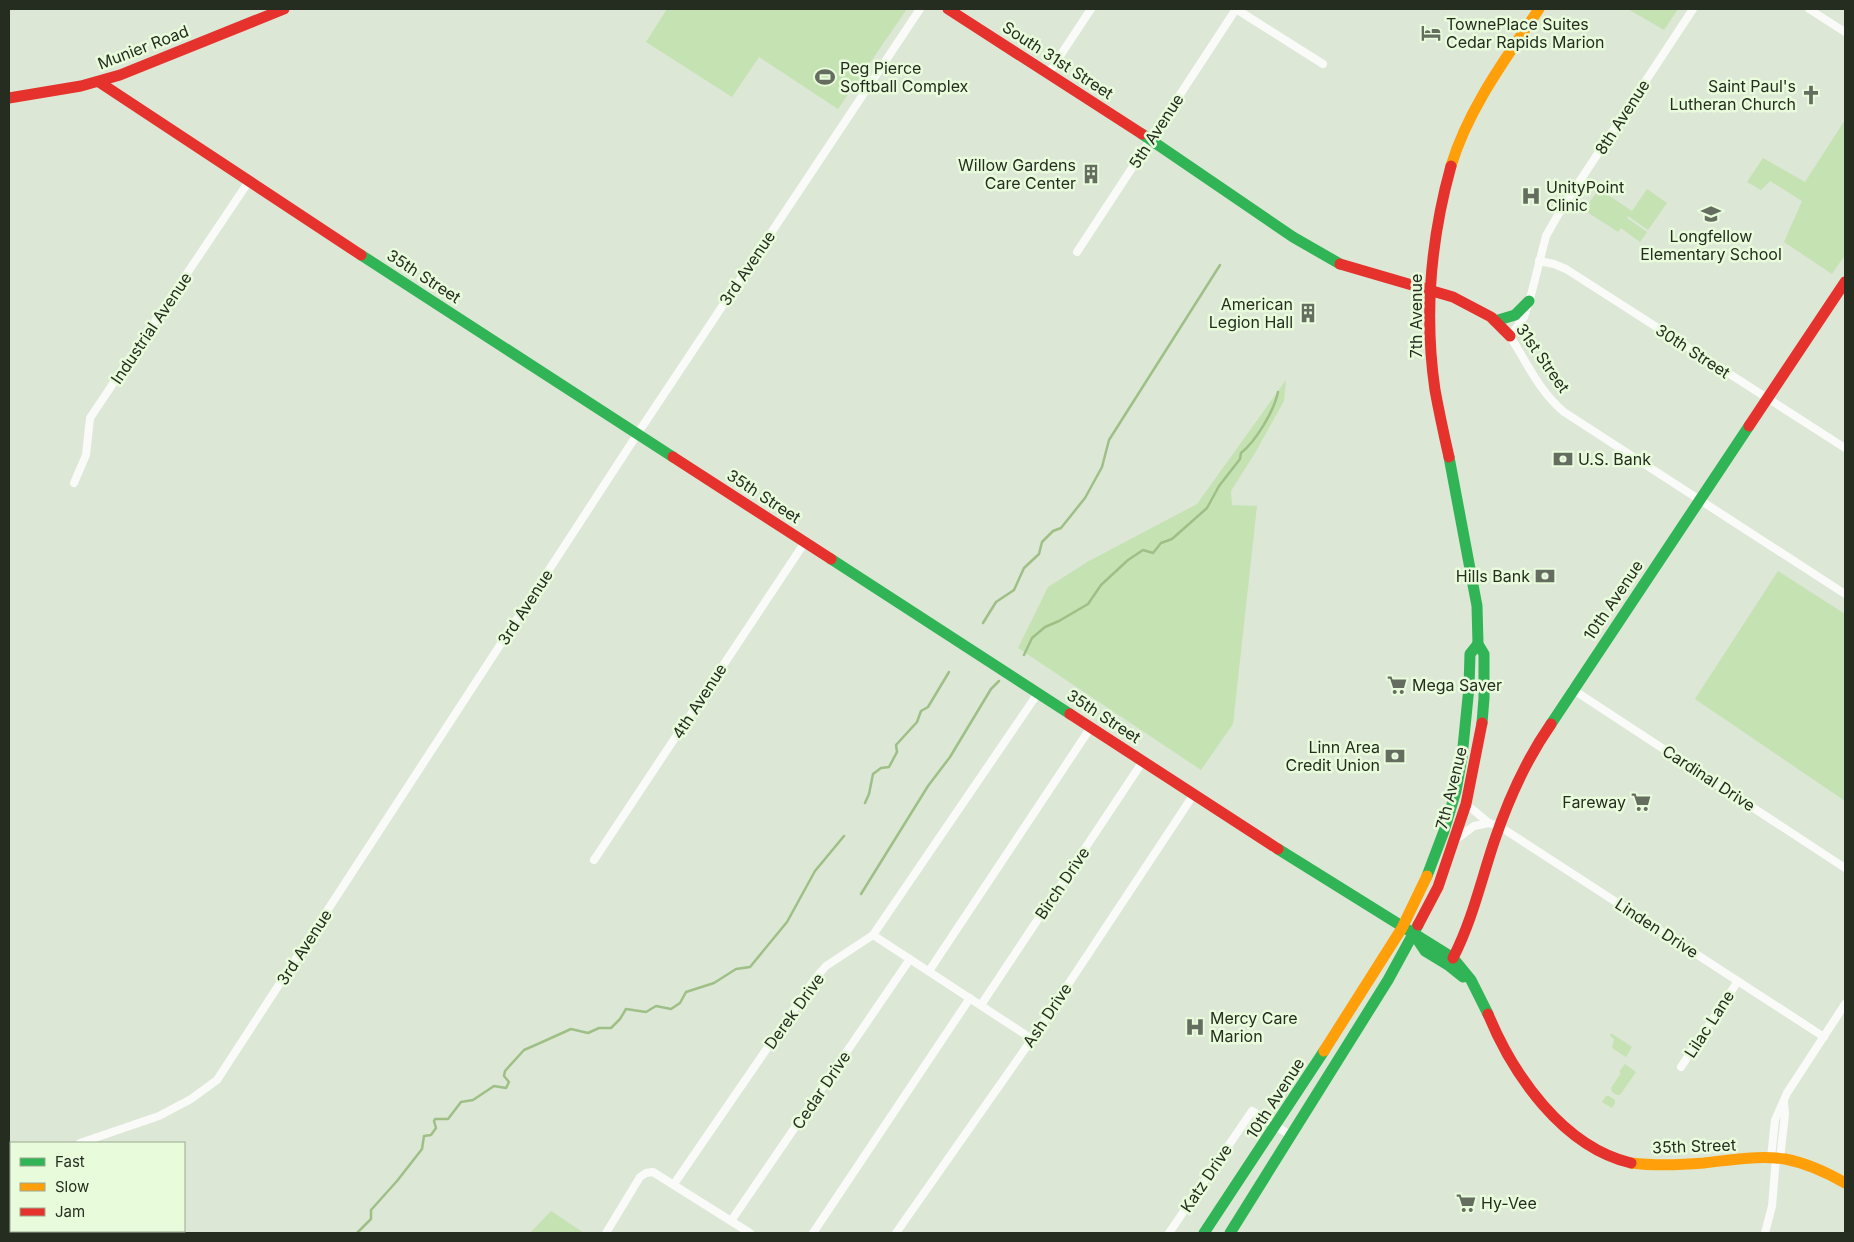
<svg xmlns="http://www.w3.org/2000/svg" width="1854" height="1242" font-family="Inter,sans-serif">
	<rect width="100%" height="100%" fill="#dce7d6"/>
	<g fill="#c5e2b3">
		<path d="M667,9H907L838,109L759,57L732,97L646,42Z"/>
		<path d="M1628,9H1678L1664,30Z"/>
		<path d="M1845,120V255L1832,274L1784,242L1802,201L1770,181L1761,190L1747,182L1763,158L1805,182Z"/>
		<path d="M1599,189L1632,211L1647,189L1667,203L1648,230L1628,216L1627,218L1647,232L1640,242L1621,228L1618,232L1584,210Z"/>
		<path d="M1286,380L1284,401L1255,453L1231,491L1232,505L1257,506L1233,724L1201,770L1018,648L1048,587L1089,561L1197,504Z"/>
		<path d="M1778,571L1845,614V801L1695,699Z"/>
		<path d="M1611,1033L1632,1047L1626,1057L1612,1048L1614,1039L1610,1036Z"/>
		<path d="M1625,1064L1636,1072L1620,1095H1617L1612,1092L1611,1088L1621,1073L1619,1072Z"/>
		<path d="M1606,1096H1609L1615,1100V1103L1612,1108L1602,1102Z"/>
		<path d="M551,1211L584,1233H530Z"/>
	</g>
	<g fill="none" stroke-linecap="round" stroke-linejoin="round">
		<g stroke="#9ec086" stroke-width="2.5">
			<path d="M983,623L996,602L1014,590L1024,568L1039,554L1042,542L1053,531L1061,528L1085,498L1102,467L1109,440L1220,265"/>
			<path d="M1024,655L1032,638L1045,627L1059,621L1088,604L1101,585L1128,560L1143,550L1153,553L1161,543L1172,539L1207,508L1219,486L1240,459L1241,453C1256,441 1274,411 1278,392"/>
			<path d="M865,803L869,794L873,774L881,768L889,767L897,752L896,745L917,722L921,711L928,707L949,672"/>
			<path d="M861,894L928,786L950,757L991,689L999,681"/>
			<path d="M357,1233L371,1219V1210L397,1181L422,1149L424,1136L431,1135L436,1128L434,1121L435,1119H448L461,1102L473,1100L494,1086L506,1088L509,1082L504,1076L505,1071L524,1050L540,1043L571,1029L588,1033L599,1028H611L620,1019L626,1009L646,1012L656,1006L671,1009L680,1003L686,992L714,983L736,969L750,967L787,922L815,871L844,836"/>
		</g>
		<g stroke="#fafbf9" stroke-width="8">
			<path d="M1236,9L1323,64"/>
			<path d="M1693,9L1562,208L1546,236L1531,295L1524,317L1510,336C1527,363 1539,391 1564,412L1845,594"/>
			<path d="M1809,9L1845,32"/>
			<path d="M1048,74L1091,9"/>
			<path d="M1077,252L1236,9"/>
			<path d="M1539,261L1554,264L1566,269L1845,448"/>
			<path d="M74,483L86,455L90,418L249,181"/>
			<path d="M1572,689L1845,868"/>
			<path d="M1466,804L1489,823L1499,826L1824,1037"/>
			<path d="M1454,841L1474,826L1489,823"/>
			<path d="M594,860L805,542"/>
			<path d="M873,935L1032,1039"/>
			<path d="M929,971L1091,727"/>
			<path d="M981,1005L1143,761"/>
			<path d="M1681,1067L1738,981"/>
			<path d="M80,1143L159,1116L191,1099L217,1080L638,433L920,9"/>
			<path d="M1771,1158L1775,1120L1787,1093L1845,1004"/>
			<path d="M1780,1159L1785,1114L1784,1102"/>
			<path d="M9,1168L11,1167"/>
			<path d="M674,1184L814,980L826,966L873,935L1038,693"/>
			<path d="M731,1221L910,959"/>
			<path d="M606,1233L640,1177L646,1173L653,1172L750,1233"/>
			<path d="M813,1233L970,998"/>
			<path d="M896,1233L1032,1039L1194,794"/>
			<path d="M1169,1233L1252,1111L1290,1135"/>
			<path d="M1765,1233L1772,1206L1776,1158"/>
		</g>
		<g stroke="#30b455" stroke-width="11">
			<path d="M1142,134L1293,237L1340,264"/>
			<path d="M361,255L673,457"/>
			<path d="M1495,321L1515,315L1529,301"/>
			<path d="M1449,457L1477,606L1478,644L1484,654V698L1482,723"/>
			<path d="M831,559L1070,714"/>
			<path d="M1551,724L1749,426"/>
			<path d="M1278,849L1453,958L1471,980L1488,1014"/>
			<path d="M1427,876L1444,831L1456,791L1462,757L1469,687L1470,654L1478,644"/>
			<path d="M1415,936L1425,951L1448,965L1463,977"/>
			<path d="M1204,1233L1324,1051"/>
			<path d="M1230,1233L1388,980L1418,925"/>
		</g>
		<g stroke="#ff9f0a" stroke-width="11">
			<path d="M1451,166C1468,109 1506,58 1539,9"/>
			<path d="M1324,1051L1402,928L1427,876"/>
			<path d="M1631,1163C1656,1166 1680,1165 1704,1163C1730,1160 1758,1155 1785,1159C1806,1163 1826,1172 1845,1183"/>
		</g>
		<g stroke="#e5322d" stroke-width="11">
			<path d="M948,9L1142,134"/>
			<path d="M99,82L361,255"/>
			<path d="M9,98L81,86L120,75L284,9"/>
			<path d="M1340,264L1453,297L1491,317L1510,336"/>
			<path d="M1749,426L1845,282"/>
			<path d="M673,457L831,559"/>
			<path d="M1449,457C1444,435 1439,412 1435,390C1424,315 1431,238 1451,166"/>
			<path d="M1070,714L1278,849"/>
			<path d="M1418,925L1438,887L1466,804L1482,723"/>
			<path d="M1453,958C1472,921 1481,881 1494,842C1508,800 1526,760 1551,724"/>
			<path d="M1488,1014C1513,1075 1563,1147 1631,1163"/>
		</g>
	</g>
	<defs>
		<symbol id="hotel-bare" viewBox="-9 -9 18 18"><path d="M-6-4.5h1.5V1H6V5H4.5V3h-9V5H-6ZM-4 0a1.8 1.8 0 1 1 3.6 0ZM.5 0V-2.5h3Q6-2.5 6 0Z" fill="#656d60" stroke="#e8fcdb" stroke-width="2.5" paint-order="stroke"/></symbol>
		<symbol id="stadium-bare" viewBox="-9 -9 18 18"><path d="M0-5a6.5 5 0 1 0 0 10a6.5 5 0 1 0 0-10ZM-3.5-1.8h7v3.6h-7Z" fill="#656d60" stroke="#e8fcdb" stroke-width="2.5" paint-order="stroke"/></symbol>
		<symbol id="church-bare" viewBox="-9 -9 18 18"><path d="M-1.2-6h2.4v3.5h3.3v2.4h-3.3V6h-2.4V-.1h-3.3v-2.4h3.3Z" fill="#656d60" stroke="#e8fcdb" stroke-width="2.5" paint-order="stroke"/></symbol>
		<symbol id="building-bare" viewBox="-9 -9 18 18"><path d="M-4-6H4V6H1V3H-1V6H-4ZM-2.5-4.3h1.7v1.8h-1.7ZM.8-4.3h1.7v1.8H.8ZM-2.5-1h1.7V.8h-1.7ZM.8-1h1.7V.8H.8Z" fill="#656d60" stroke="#e8fcdb" stroke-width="2.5" paint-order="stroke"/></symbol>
		<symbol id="hospital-bare" viewBox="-9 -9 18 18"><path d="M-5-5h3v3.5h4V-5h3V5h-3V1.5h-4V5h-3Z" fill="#656d60" stroke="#e8fcdb" stroke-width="2.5" paint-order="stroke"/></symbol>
		<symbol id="school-bare" viewBox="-9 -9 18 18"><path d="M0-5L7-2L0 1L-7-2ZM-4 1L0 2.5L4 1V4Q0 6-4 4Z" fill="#656d60" stroke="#e8fcdb" stroke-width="2.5" paint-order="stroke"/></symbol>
		<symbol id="bank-bare" viewBox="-9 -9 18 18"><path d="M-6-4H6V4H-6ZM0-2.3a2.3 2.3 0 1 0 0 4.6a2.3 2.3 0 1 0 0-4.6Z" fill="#656d60" stroke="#e8fcdb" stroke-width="2.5" paint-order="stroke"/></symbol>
		<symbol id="supermarket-bare" viewBox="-9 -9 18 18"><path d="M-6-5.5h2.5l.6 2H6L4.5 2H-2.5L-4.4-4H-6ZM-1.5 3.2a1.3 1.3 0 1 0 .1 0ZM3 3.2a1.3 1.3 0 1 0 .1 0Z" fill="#656d60" stroke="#e8fcdb" stroke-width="2.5" paint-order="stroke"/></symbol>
	</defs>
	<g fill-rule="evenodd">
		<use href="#hotel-bare" x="1417" y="19" width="28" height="28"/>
		<use href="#stadium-bare" x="811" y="63" width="28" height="28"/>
		<use href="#church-bare" x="1797" y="81" width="28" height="28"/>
		<use href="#building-bare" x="1077" y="160" width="28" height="28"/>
		<use href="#hospital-bare" x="1517" y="182" width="28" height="28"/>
		<use href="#school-bare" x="1697" y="200" width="28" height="28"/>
		<use href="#building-bare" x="1294" y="299" width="28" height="28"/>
		<use href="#bank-bare" x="1549" y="445" width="28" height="28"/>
		<use href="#bank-bare" x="1531" y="562" width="28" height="28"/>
		<use href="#supermarket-bare" x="1383" y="671" width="28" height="28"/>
		<use href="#bank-bare" x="1381" y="742" width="28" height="28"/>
		<use href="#supermarket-bare" x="1627" y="788" width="28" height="28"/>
		<use href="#hospital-bare" x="1181" y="1013" width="28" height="28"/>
		<use href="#supermarket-bare" x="1452" y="1189" width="28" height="28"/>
	</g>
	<g text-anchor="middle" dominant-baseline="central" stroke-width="5" stroke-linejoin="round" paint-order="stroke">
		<g font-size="16" fill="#252c20" stroke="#e8fcdb" text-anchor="start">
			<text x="1446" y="24">TownePlace Suites<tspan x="1446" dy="18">Cedar Rapids Marion</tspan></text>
			<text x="840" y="68">Peg Pierce<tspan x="840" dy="18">Softball Complex</tspan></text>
			<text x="1796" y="86" text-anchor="end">Saint Paul's<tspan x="1796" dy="18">Lutheran Church</tspan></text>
			<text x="1076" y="165" text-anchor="end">Willow Gardens<tspan x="1076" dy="18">Care Center</tspan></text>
			<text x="1546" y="187">UnityPoint<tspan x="1546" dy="18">Clinic</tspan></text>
			<text x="1711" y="236" text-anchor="middle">Longfellow<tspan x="1711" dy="18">Elementary School</tspan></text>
			<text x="1293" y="304" text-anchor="end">American<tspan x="1293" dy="18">Legion Hall</tspan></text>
			<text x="1578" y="459">U.S. Bank</text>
			<text x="1530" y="576" text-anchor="end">Hills Bank</text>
			<text x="1412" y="685">Mega Saver</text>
			<text x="1380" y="747" text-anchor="end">Linn Area<tspan x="1380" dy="18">Credit Union</tspan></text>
			<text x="1626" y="802" text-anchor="end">Fareway</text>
			<text x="1210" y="1018">Mercy Care<tspan x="1210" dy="18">Marion</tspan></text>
			<text x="1481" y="1203">Hy-Vee</text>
		</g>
		<g font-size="16" fill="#252c20" stroke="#e8fcdb">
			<text transform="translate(143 47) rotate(-21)">Munier Road</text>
			<text transform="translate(1058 60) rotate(33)">South 31st Street</text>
			<text transform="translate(1622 117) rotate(-57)">8th Avenue</text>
			<text transform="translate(1156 131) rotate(-57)">5th Avenue</text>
			<text transform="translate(747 268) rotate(-56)">3rd Avenue</text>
			<text transform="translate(424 276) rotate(33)">35th Street</text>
			<text transform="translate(1416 316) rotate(-90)">7th Avenue</text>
			<text transform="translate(151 328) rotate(-56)">Industrial Avenue</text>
			<text transform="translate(1693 351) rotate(33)">30th Street</text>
			<text transform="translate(1543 358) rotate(55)">31st Street</text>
			<text transform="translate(764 496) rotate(33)">35th Street</text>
			<text transform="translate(1613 600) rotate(-56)">10th Avenue</text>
			<text transform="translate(525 607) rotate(-57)">3rd Avenue</text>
			<text transform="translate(699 701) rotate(-57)">4th Avenue</text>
			<text transform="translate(1104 716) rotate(33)">35th Street</text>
			<text transform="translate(1709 778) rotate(33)">Cardinal Drive</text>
			<text transform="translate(1451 788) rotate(-76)">7th Avenue</text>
			<text transform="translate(1062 883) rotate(-56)">Birch Drive</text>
			<text transform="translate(1657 928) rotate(33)">Linden Drive</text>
			<text transform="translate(304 947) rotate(-57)">3rd Avenue</text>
			<text transform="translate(794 1011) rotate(-54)">Derek Drive</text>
			<text transform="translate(1047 1015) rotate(-56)">Ash Drive</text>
			<text transform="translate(1709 1024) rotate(-57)">Lilac Lane</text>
			<text transform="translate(821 1090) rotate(-56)">Cedar Drive</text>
			<text transform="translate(1275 1098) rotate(-57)">10th Avenue</text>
			<text transform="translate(1694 1146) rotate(-2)">35th Street</text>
			<text transform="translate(1206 1178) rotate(-56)">Katz Drive</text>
		</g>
	</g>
	<rect width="1854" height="1242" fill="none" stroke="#252c20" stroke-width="20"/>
	<rect x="10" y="1142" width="175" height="90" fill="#e8fcdb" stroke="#9aa990"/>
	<rect x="20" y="1158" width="25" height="8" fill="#30b455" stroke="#9aa990"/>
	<text x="55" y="1167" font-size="15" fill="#252c20">Fast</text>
	<rect x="20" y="1183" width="25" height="8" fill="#ff9f0a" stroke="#9aa990"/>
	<text x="55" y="1192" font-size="15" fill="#252c20">Slow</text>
	<rect x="20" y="1208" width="25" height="8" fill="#e5322d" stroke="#9aa990"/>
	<text x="55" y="1217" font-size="15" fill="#252c20">Jam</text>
</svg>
